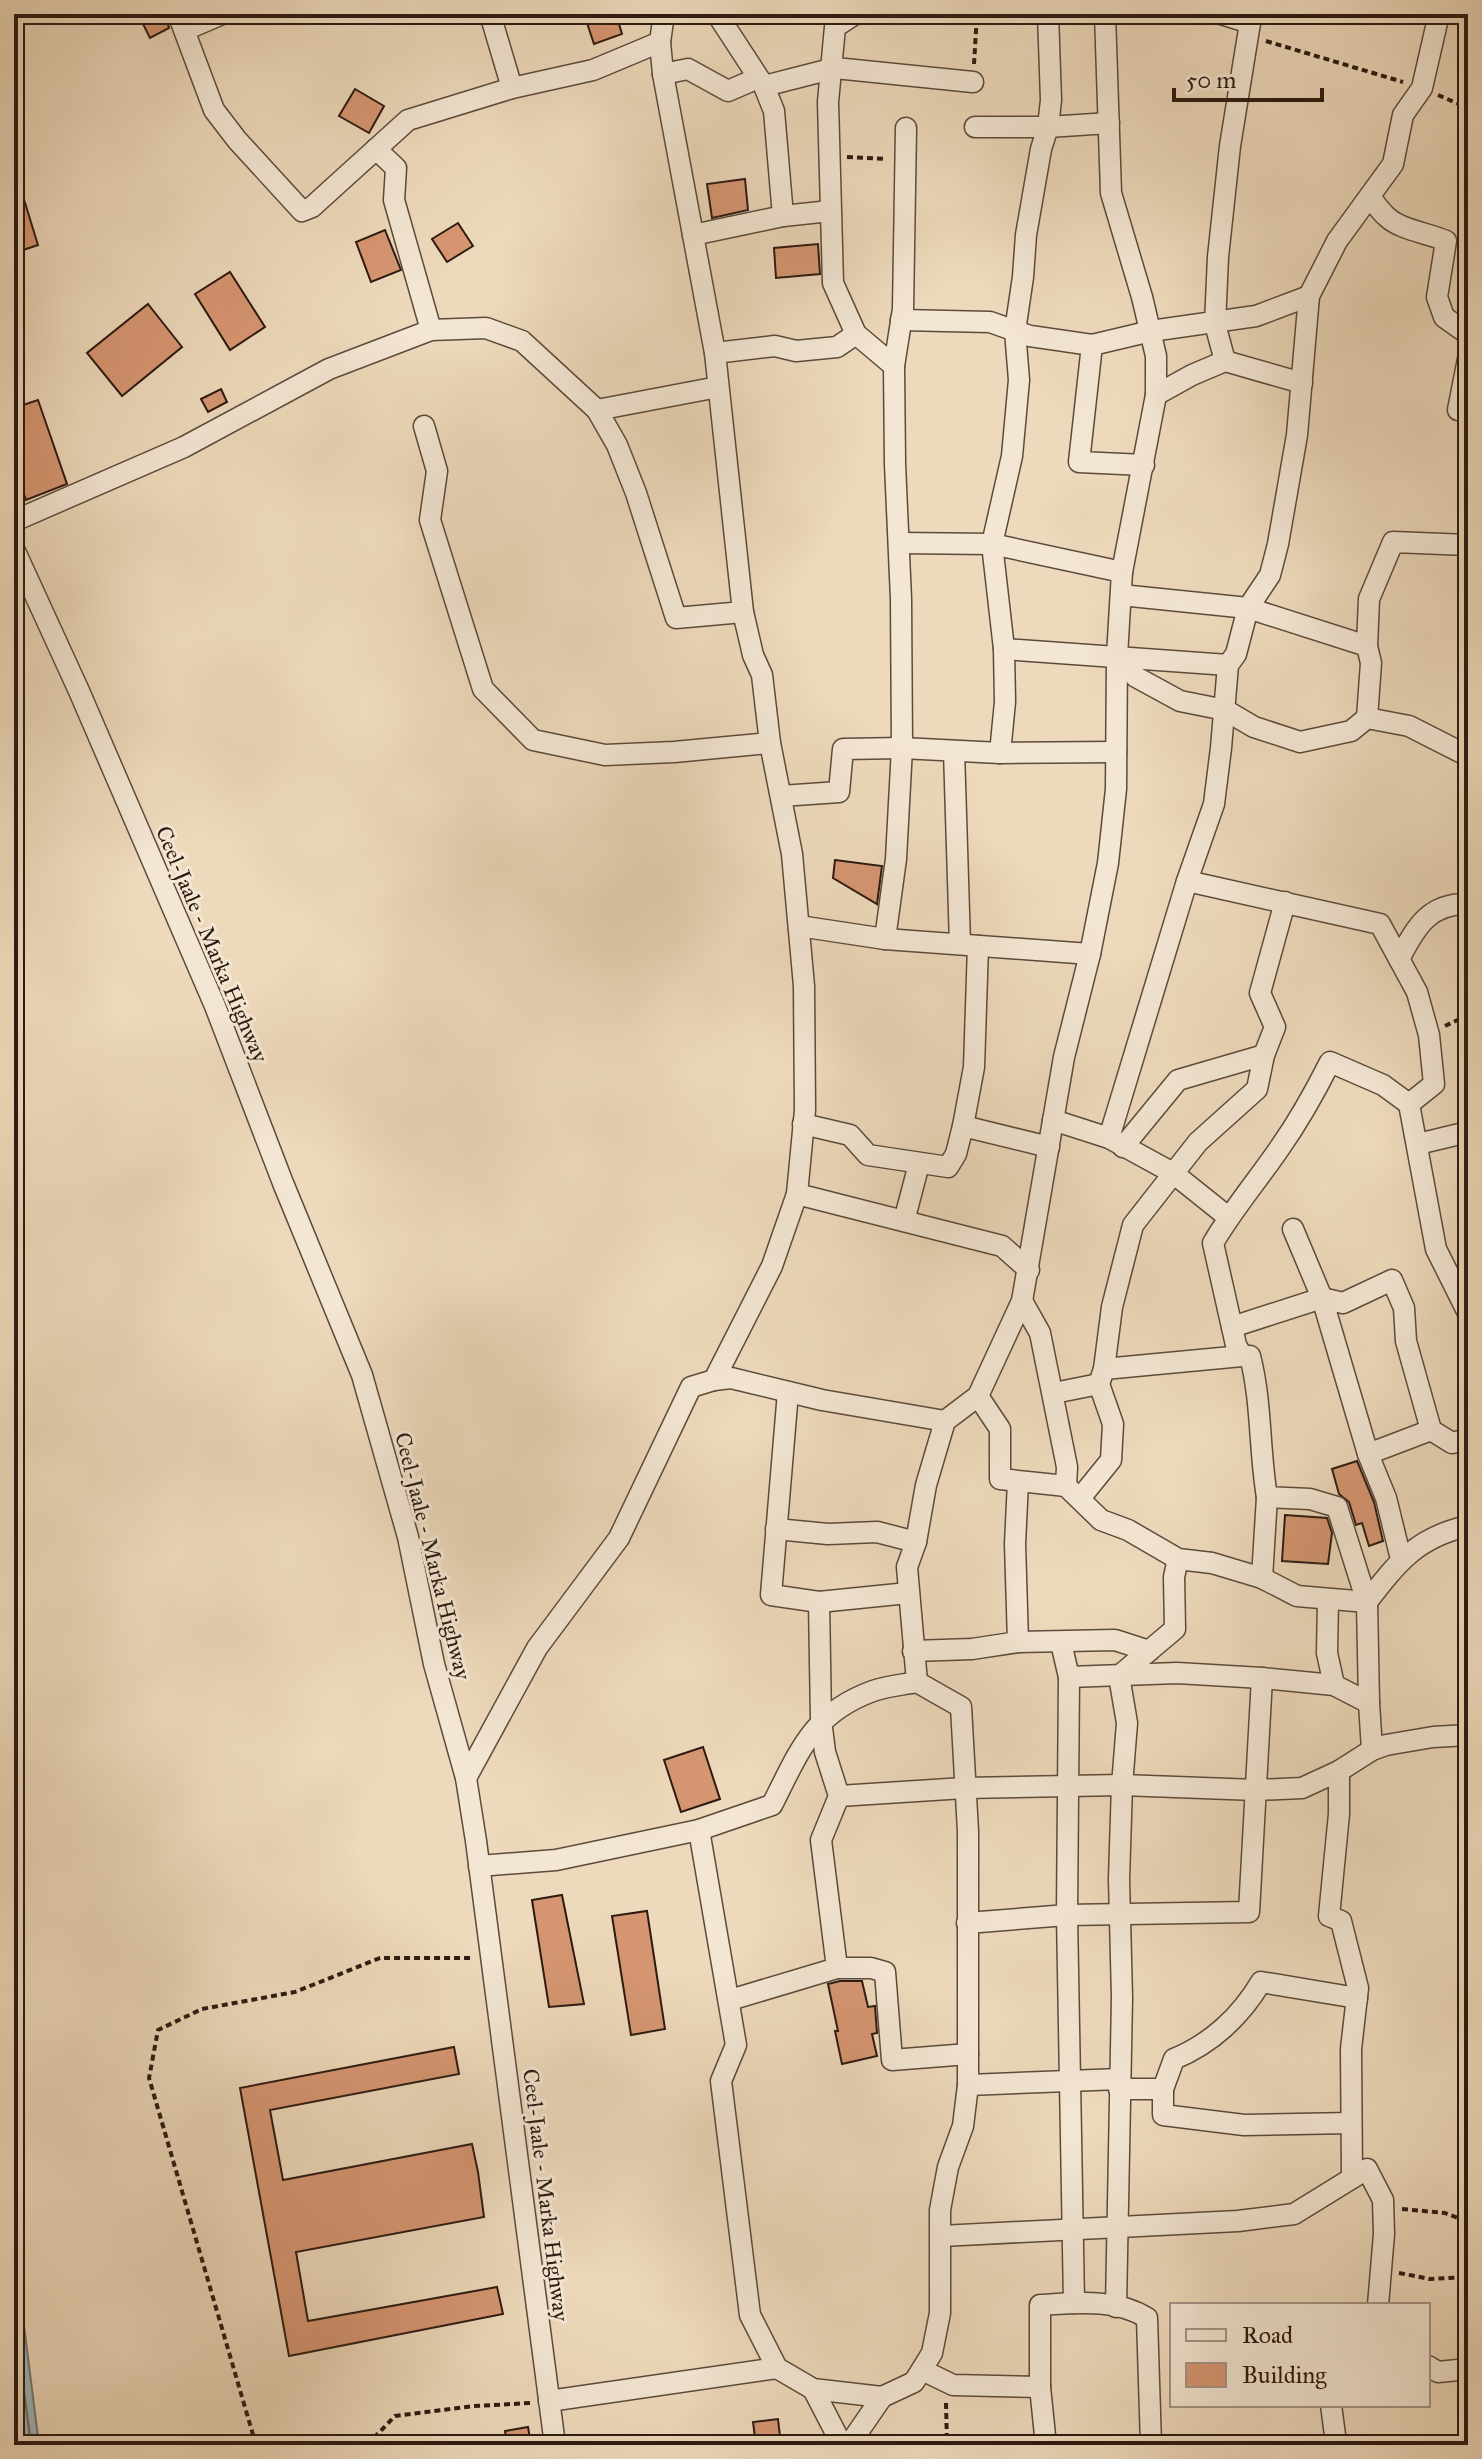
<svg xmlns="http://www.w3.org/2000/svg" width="1482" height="2459" font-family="'IM FELL Great Primer',serif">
	<rect width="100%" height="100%" fill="#edd9bb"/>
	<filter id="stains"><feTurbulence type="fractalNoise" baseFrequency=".0025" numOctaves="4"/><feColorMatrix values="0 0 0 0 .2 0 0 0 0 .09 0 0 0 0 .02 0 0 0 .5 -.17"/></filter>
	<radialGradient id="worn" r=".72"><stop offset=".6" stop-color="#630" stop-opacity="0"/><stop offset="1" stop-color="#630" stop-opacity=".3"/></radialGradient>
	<path fill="#9fb7bc" stroke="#717878" stroke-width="2" d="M14,2251L15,2254L39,2445H14Z"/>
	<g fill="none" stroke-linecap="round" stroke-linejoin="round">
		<path stroke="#666867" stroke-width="2" d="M14,2314L31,2445"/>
	</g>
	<g fill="#d69672" stroke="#2c1a12" stroke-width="2">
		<path d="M138,14H165L169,28L150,38Z"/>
		<path d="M584,14H616L622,34L594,44Z"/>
		<path d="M355,89L384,106L369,133L339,116Z"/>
		<path d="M745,179L748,210L712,218L707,184Z"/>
		<path d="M18,180L38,245L14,253V181Z"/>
		<path d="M458,223L473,246L447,262L432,239Z"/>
		<path d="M385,230L401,270L371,282L356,242Z"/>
		<path d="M818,244L820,274L776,278L774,248Z"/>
		<path d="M230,272L265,327L230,350L195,294Z"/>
		<path d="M148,304L182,347L122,396L87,353Z"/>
		<path d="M221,389L227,402L208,412L201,399Z"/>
		<path d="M38,400L67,484L26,500L14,464V408Z"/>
		<path d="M835,860L882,866L877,904L833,878Z"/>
		<path d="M1357,1461L1374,1502L1383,1541L1369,1546L1362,1523L1356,1525L1349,1502L1339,1494L1332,1469Z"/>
		<path d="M1285,1515L1327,1518L1332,1533L1328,1564L1282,1561Z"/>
		<path d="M703,1747L720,1799L681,1812L664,1760Z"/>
		<path d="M562,1895L584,2004L549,2007L532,1900Z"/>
		<path d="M647,1911L665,2029L631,2035L612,1916Z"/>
		<path d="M840,1981H862L868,2007L875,2006L877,2033L872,2034L877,2056L842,2064L835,2031H838L828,1984Z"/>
		<path d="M454,2047L459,2074L270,2110L283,2180L472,2144L478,2172L484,2217L296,2252L308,2321L497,2287L503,2314L289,2356L240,2088Z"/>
		<path d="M778,2419L781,2445H756L753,2422Z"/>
		<path d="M528,2427L531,2445H507L505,2431Z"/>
	</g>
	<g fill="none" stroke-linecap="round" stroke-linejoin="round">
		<defs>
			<g id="minor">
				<path d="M178,14L214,110L237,140L302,211L312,207L408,120L512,88L593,70L660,42"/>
				<path d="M490,14L512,88"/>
				<path d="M717,14L764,86L774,111L783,216"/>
				<path d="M855,14L835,27L828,102L833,283L856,334L894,366"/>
				<path d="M1221,14L1250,23"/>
				<path d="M185,30L222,14"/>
				<path d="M663,74L688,69L728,91L758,78"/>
				<path d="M764,86L835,68L973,82"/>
				<path d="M975,127H1048L1109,123"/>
				<path d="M376,149L396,168L394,200L431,330"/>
				<path d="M1370,197C1375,203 1380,211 1387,217C1401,230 1428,233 1446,241L1437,297L1444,317L1468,334"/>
				<path d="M693,235L783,216L830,211"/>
				<path d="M901,320L990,322L1030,336L1092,345"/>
				<path d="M715,353L775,346L796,351L837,347L856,334"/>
				<path d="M1468,359L1458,410L1468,412"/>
				<path d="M1225,361L1215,324L1218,257L1230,146L1250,23L1254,14"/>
				<path d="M1156,395L1192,375L1225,361L1302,383"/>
				<path d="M597,410L718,387"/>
				<path d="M424,426L437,471L430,520L483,689L533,740L605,755L674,752L770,743"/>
				<path d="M1144,465L1079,462L1092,345L1151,331L1256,316L1309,296"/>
				<path d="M14,521L184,447L329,369L431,330L486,328L522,341L597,410L617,445L636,493L676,618L743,612"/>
				<path d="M899,543L992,544L1122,572"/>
				<path d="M14,549L79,691L215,1006L283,1183L362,1375L408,1537L434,1664L466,1778L476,1841L555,2445"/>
				<path d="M1121,595L1248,608L1367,646"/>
				<path d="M1004,649L1228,665"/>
				<path d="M1117,656L1136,677L1180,701L1225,710L1254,727L1300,742L1351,731L1367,718L1409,726L1468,756"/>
				<path d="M1367,718L1371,663L1367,646L1369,599L1393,542L1468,545"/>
				<path d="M954,751L960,944"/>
				<path d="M1000,753L1005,702L1004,649L992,544L1012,456L1019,380L1015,331L1023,277L1026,235L1041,149L1048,127L1051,100L1048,14"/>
				<path d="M781,796L839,792L843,749L902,748L1000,753L1116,752"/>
				<path d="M1187,881L1380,924L1417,992L1429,1035L1434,1084L1409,1104L1436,1249L1468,1313"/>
				<path d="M799,926L885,939L1090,954"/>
				<path d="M885,939L896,859L902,748L901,599L895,464L894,366L903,309L906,128"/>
				<path d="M1399,959C1416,928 1428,903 1468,904"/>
				<path d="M1053,1120L1109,1138L1173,1173L1228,1217"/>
				<path d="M803,1124L850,1135L868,1155L948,1167L956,1154L963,1126L1049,1147"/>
				<path d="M963,1126L974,1067L978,946"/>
				<path d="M1109,1138L1187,881L1214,804L1221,748L1228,665L1236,654L1248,608L1270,575L1278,544L1297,435L1309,296L1337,241L1393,164L1403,115L1422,88L1439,14"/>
				<path d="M1418,1144L1468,1132"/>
				<path d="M1123,1147L1178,1080L1264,1055"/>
				<path d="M797,1194L1002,1246L1029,1270"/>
				<path d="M904,1221L919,1164"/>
				<path d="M1293,1229L1322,1298L1368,1454L1386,1498L1401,1559"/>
				<path d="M1022,1301L1040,1333L1067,1467L1066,1486L1101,1520L1128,1530L1178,1559L1212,1563L1262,1578L1297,1596L1367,1602C1397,1563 1417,1537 1468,1526"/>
				<path d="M1232,1327L1322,1298L1343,1303L1392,1280L1404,1308L1406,1341L1431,1430"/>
				<path d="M1104,1369L1242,1356"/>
				<path d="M714,1380L731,1378L822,1400L945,1421"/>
				<path d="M788,1392L771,1595L819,1602L908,1593"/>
				<path d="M1054,1393L1099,1384"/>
				<path d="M978,1396L1000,1429V1479L1066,1486"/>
				<path d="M1368,1454L1431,1430L1452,1443L1468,1439"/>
				<path d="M1081,1497L1111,1460L1113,1424L1099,1384L1104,1369L1112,1307L1133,1225L1198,1142L1257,1089L1264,1055L1275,1027L1260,993L1285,902"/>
				<path d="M776,1529L828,1534L877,1532L916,1542"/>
				<path d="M1262,1578L1267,1497"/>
				<path d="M1328,1600L1327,1653L1334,1685"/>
				<path d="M1018,1642L1015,1544L1018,1482"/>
				<path d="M1061,1643L1069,1677L1067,1915L1074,2303"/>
				<path d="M913,1651L972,1649L1018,1642L1115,1640L1149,1651"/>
				<path d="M1069,1677L1177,1673L1262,1678L1334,1685L1369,1703L1372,1750"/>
				<path d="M1369,1703L1367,1602L1337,1507L1310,1499L1267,1497C1259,1450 1262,1403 1250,1356H1242L1236,1345L1213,1243C1233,1209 1257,1181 1279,1149C1298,1122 1315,1092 1330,1062L1383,1085L1409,1104"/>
				<path d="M1339,1771V1814L1329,1916L1341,1921L1358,1988L1351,2049L1352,2178"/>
				<path d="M466,1778L537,1648L619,1538L691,1387L714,1380L772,1266L797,1194L805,1110L804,986L792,854L770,743L762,675L753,655L743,612L715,353L663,74L660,42L664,14"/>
				<path d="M839,1796L964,1788L1122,1785L1256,1790L1302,1788L1339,1771L1372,1750L1386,1745L1433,1737L1468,1735"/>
				<path d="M699,1830L736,2045L721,2081L750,2315L777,2368L813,2389L882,2397"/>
				<path d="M479,1866L556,1860L699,1830L772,1805C799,1752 812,1713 873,1691C886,1686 902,1685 917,1682"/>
				<path d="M967,1923L1067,1915L1249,1912L1262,1678"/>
				<path d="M837,1968H871L885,1972L892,2060L968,2054"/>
				<path d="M730,2000L837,1968L821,1840L839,1796L825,1752L821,1720L819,1602"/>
				<path d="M968,2085L1120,2079"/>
				<path d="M1119,2089H1163L1174,2059C1211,2044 1241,2016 1261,1982L1357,1998"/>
				<path d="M1163,2089V2115L1244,2125L1351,2123"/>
				<path d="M941,2236L1238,2221L1294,2214L1367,2169L1383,2200L1384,2234L1378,2305"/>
				<path d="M1116,2307L1122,1998L1119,1879L1122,1785L1127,1723L1119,1676L1175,1629L1174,1577L1178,1559"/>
				<path d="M1428,2366L1438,2372L1468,2369"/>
				<path d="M922,2370L953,2385L1040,2387V2305C1075,2303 1116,2298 1147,2318L1151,2445"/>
				<path d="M1040,2387L1046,2445"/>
				<path d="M813,2389L842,2445"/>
				<path d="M549,2401L777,2368"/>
				<path d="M849,2445L882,2397L914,2382L932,2353L940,2313V2210L948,2167L963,2126L968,2085V1831L961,1707L917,1682L907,1567L916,1542L926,1485L945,1421L978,1396L1022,1301L1064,1057L1090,954L1108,863L1116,789L1117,656L1122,572L1156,395V356L1142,297L1111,193L1105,14"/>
				<path d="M1329,2445L1336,2443L1331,2405"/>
			</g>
		</defs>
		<use href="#minor" stroke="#5c4a3c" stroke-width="23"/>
		<g stroke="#2c1a12" stroke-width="4" stroke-dasharray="6 4" stroke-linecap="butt">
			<path d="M1266,41L1403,82"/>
			<path d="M974,64L977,14"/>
			<path d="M1438,95L1468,108"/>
			<path d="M847,157L886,159"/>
			<path d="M1445,1026L1468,1015"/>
			<path d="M1402,2209L1445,2213L1468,2222"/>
			<path d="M1399,2273L1430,2279L1468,2277"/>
			<path d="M946,2403L947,2445"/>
			<path d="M256,2445L149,2078L158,2030L202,2009L295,1992L380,1958H473"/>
			<path d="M367,2445L395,2416L474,2406L531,2403"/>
			<path d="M1354,2445L1401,2436H1450L1458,2445"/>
		</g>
		<use href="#minor" stroke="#f3e6d3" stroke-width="20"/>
	</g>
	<g text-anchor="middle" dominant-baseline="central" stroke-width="6" stroke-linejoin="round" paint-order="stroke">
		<g font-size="22" fill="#2c1a12" stroke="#f3e6d3">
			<text transform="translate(212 944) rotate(67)">Ceel-Jaale - Marka Highway</text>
			<text transform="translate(433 1556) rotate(76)">Ceel-Jaale - Marka Highway</text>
			<text transform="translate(546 2195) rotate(83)">Ceel-Jaale - Marka Highway</text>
		</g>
	</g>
	<rect width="1482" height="2459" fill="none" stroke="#edd9bb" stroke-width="48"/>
	<rect x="16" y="16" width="1450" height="2427" fill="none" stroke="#2c1a12" stroke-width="4"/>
	<rect x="24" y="24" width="1434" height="2411" fill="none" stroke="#2c1a12" stroke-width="2"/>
	<rect x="1170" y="2303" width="260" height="104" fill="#f3e6d3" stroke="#a39486" stroke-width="2"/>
	<rect x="1186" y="2329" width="40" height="12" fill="#f3e6d3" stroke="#a39486" stroke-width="2"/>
	<text x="1242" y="2343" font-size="24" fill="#2c1a12">Road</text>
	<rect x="1186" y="2363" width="40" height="24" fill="#d69672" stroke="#a39486" stroke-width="2"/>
	<text x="1242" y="2383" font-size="24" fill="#2c1a12">Building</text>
	<path d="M1174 88v12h148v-12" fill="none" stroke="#2c1a12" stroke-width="4"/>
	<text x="1186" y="88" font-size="24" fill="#2c1a12" stroke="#f3e6d3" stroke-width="6" paint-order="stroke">50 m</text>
	<rect width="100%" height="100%" filter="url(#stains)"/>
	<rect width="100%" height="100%" fill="url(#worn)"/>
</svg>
